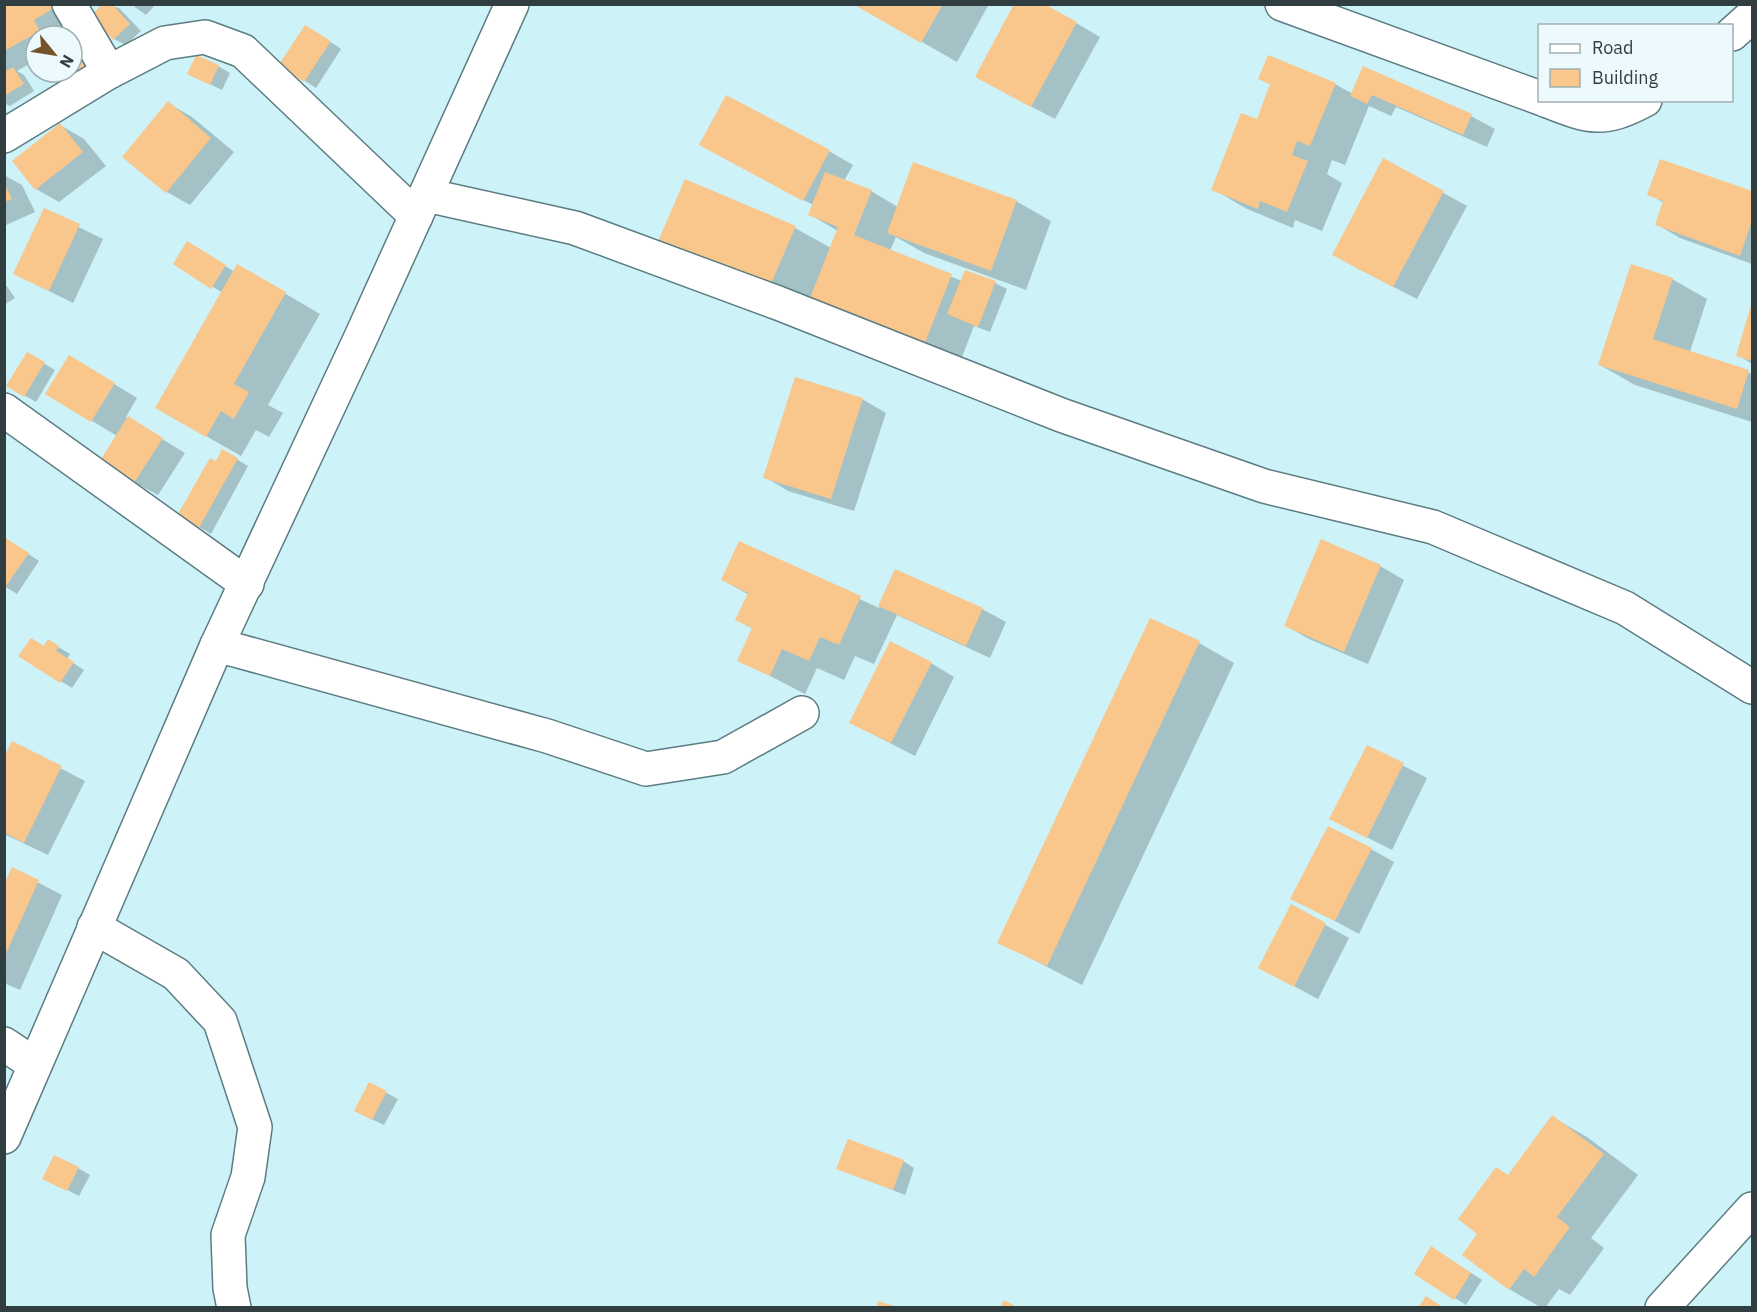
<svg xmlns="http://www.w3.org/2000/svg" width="1757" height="1312" font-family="'IBM Plex Sans',sans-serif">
	<rect width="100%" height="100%" fill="#cdf2f8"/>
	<g fill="#0003">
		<path d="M4,4H67L77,22L56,34L58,36H36V60L17,71L24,75L34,91L10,106L4,103Z"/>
		<path d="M104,4L119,8L141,31L126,45L114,39Z"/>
		<path d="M131,4H156L146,15Z"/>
		<path d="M856,4H989L957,62Z"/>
		<path d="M1076,23L1100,37L1055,119L1000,90Z"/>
		<path d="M317,33L341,49L316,88L305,81Z"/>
		<path d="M218,66L230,73L222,90L189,74Z"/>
		<path d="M1364,68L1471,116L1495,129L1487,147L1396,107L1391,116L1369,106L1345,165L1332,160L1327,174L1342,183L1322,231L1295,220L1293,228L1247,209L1213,189L1257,120L1271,85L1260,79L1335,84L1353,94Z"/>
		<path d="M168,103L192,117L234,152L190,205L167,192Z"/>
		<path d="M60,125L84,139L106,166L59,202L36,189Z"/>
		<path d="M829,151L853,165L844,181L871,191L898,207L1016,201L1051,221L1026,290L924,253L896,237L890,251L962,281L995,283L1007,289L990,332L974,326L960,362L846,317L809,296L802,312L693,265L686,181L795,228L831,248L838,231L809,214L813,205L724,158Z"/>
		<path d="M1384,160L1467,206L1417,299L1357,268Z"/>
		<path d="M1661,160L1752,193V264L1680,238L1656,224L1664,203L1649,194Z"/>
		<path d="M4,175L22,185L35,212L4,226Z"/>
		<path d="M44,210L103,239L73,303L15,274Z"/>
		<path d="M199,250L235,272L238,266L320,314L268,405L283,413L269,437L256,430L241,456L157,408L223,293L175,264Z"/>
		<path d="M1672,279L1707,299L1690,352L1752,374V422L1635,385L1600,365Z"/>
		<path d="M4,282L15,298L4,305Z"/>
		<path d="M1752,306V364L1738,355Z"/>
		<path d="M28,354L55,370L36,402L8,386Z"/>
		<path d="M93,371L137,398L126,417L185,453L158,495L134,482L117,436L48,394Z"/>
		<path d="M862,399L886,413L854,511L788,491L765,477Z"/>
		<path d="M223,451L248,466L211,534L179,515Z"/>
		<path d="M4,538L39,561L17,594L4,586Z"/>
		<path d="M739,543L879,608L896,571L982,609L1006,622L990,658L897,615L874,664L855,656L844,680L817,668L805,694L739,660L753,629L737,620L749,595L723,580Z"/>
		<path d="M1380,566L1404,580L1368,664L1309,639L1285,625Z"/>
		<path d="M48,641L70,654L67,659L84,670L72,688L20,656L45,647Z"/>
		<path d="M1199,643L1234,663L1082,985L999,942Z"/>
		<path d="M931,663L954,677L915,756L851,723Z"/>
		<path d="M12,743L85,781L48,855L4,834V758Z"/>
		<path d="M1367,747L1427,778L1392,850L1331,819Z"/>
		<path d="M1371,849L1394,862L1359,934L1292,898Z"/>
		<path d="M12,869L62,895L20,990L4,983V887Z"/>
		<path d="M1291,906L1349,938L1318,999L1260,968Z"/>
		<path d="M370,1084L398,1099L384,1125L367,1117Z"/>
		<path d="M1552,1117L1587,1137L1638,1175L1591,1238L1604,1248L1570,1295L1559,1289L1545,1308H1542L1509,1289V1176Z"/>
		<path d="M903,1161L914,1168L905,1195L838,1168Z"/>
		<path d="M78,1168L90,1175L79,1196L54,1183Z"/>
		<path d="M1443,1255L1482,1280L1466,1305L1455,1298Z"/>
	</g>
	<g fill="#f9c68b">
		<path d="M4,4H52L54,8L34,20L40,31L4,51Z"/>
		<path d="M102,4H112L130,24L113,40L91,16Z"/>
		<path d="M853,4H943L921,43Z"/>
		<path d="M1014,4H1044L1077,22L1031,107L975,77Z"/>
		<path d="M305,25L331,41L304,82L278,66Z"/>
		<path d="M78,38L97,71L73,85L65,72H72V42Z"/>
		<path d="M196,55L219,65L210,85L187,74Z"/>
		<path d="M1268,55L1336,83L1310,146L1297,141L1292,155L1308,161L1287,212L1260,201L1258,209L1211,190L1241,113L1257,119L1270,84L1258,79Z"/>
		<path d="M1363,66L1472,114L1463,135L1372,95L1367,104L1350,96Z"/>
		<path d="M13,67L24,84L4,96V72Z"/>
		<path d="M726,95L830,150L803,201L699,145Z"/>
		<path d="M168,101L211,138L166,193L122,157Z"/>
		<path d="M60,123L83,152L35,190L12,161Z"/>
		<path d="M1383,158L1444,191L1393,287L1332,255Z"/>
		<path d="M1660,159L1752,191V221L1740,256L1655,225L1663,201L1647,195Z"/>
		<path d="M913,162L1017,200L991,271L887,233Z"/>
		<path d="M825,172L872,190L854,235L952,274L925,343L810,298L838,227L808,215Z"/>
		<path d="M685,179L796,226L767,293L656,246Z"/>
		<path d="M4,183L12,199L4,202Z"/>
		<path d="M44,208L80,224L49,291L13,274Z"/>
		<path d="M187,241L226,265L211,289L173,264Z"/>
		<path d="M237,264L286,292L234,384L249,392L234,419L221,411L206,437L155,408Z"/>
		<path d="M1631,264L1673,278L1653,339L1749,370L1737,409L1598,365Z"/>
		<path d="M965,270L996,281L978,327L947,314Z"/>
		<path d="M1752,302V361L1736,356Z"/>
		<path d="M27,352L45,362L24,397L6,386Z"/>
		<path d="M69,355L115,383L91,422L45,394Z"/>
		<path d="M795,377L863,398L831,499L763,478Z"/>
		<path d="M128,416L163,438L134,483L100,461Z"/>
		<path d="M222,449L238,458L199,528L177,516L210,458L216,461Z"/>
		<path d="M4,537L29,553L4,589Z"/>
		<path d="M1321,539L1381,565L1344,652L1284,626Z"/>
		<path d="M739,541L861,596L839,645L820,637L809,661L782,649L770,676L737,661L752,628L735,620L748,593L721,580Z"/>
		<path d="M895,569L983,608L966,646L878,606Z"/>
		<path d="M1150,618L1200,641L1047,966L997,943Z"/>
		<path d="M31,638L44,646L48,639L59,646L56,651L74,662L60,683L18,656Z"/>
		<path d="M890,641L932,662L891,743L849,723Z"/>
		<path d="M12,741L62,766L24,843L5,833V755Z"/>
		<path d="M1367,745L1404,763L1367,838L1329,819Z"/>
		<path d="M1328,826L1372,848L1335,921L1290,899Z"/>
		<path d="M12,867L39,880L4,958V884Z"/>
		<path d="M1291,904L1326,923L1294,987L1258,968Z"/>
		<path d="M369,1082L387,1091L372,1120L354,1111Z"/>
		<path d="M1552,1115L1604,1154L1557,1217L1570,1227L1534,1277L1524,1269L1509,1290L1462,1255L1477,1234L1458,1219L1496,1167L1508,1175Z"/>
		<path d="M848,1139L904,1160L893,1190L836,1169Z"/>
		<path d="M54,1155L79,1167L67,1191L42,1179Z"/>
		<path d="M1431,1246L1471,1273L1454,1300L1414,1274Z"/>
		<path d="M1426,1296L1444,1308H1418Z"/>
		<path d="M1004,1300L1019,1308H1000Z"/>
		<path d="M878,1301L898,1307V1308H876Z"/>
	</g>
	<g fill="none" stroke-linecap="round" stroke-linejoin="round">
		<defs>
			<g id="minor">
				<path d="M69,4L109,72"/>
				<path d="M1282,4L1540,98"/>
				<path d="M1732,34L1752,16"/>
				<path d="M1545,100C1589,117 1602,123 1645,100"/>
				<path d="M4,136L109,72L165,43L205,37L243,51L416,216"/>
				<path d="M426,195L575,228L778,303L1061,415L1264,486L1433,527L1625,608L1752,687"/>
				<path d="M4,410L247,584"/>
				<path d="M217,645L547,736L646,769L723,757L802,713"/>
				<path d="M94,927L176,974L220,1021L255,1127L248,1177L228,1235L230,1288L234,1308"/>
				<path d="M4,1044L34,1064"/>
				<path d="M4,1137L217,645L361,337L512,4"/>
				<path d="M1662,1308L1752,1209"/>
			</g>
		</defs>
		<use href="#minor" stroke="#5c7d83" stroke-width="36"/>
		<use href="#minor" stroke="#fff" stroke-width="33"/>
	</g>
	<rect width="1757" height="1312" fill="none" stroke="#303e41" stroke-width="12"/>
	<rect x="1538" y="24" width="195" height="78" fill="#ecfafd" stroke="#a1afb2" stroke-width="1.5"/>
	<rect x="1550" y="44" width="30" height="9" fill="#ffffff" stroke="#a1afb2" stroke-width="1.5"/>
	<text x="1592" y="54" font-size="18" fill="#303e41">Road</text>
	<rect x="1550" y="69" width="30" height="18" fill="#f9c68b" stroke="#a1afb2" stroke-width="1.5"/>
	<text x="1592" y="84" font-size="18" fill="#303e41">Building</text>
	<g transform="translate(54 54) rotate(120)"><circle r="28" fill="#ecfafd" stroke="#a1afb2" stroke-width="1.5"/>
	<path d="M0-4.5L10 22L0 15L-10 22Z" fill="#74522a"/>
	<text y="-9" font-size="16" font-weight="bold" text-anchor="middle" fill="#303e41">N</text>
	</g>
</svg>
